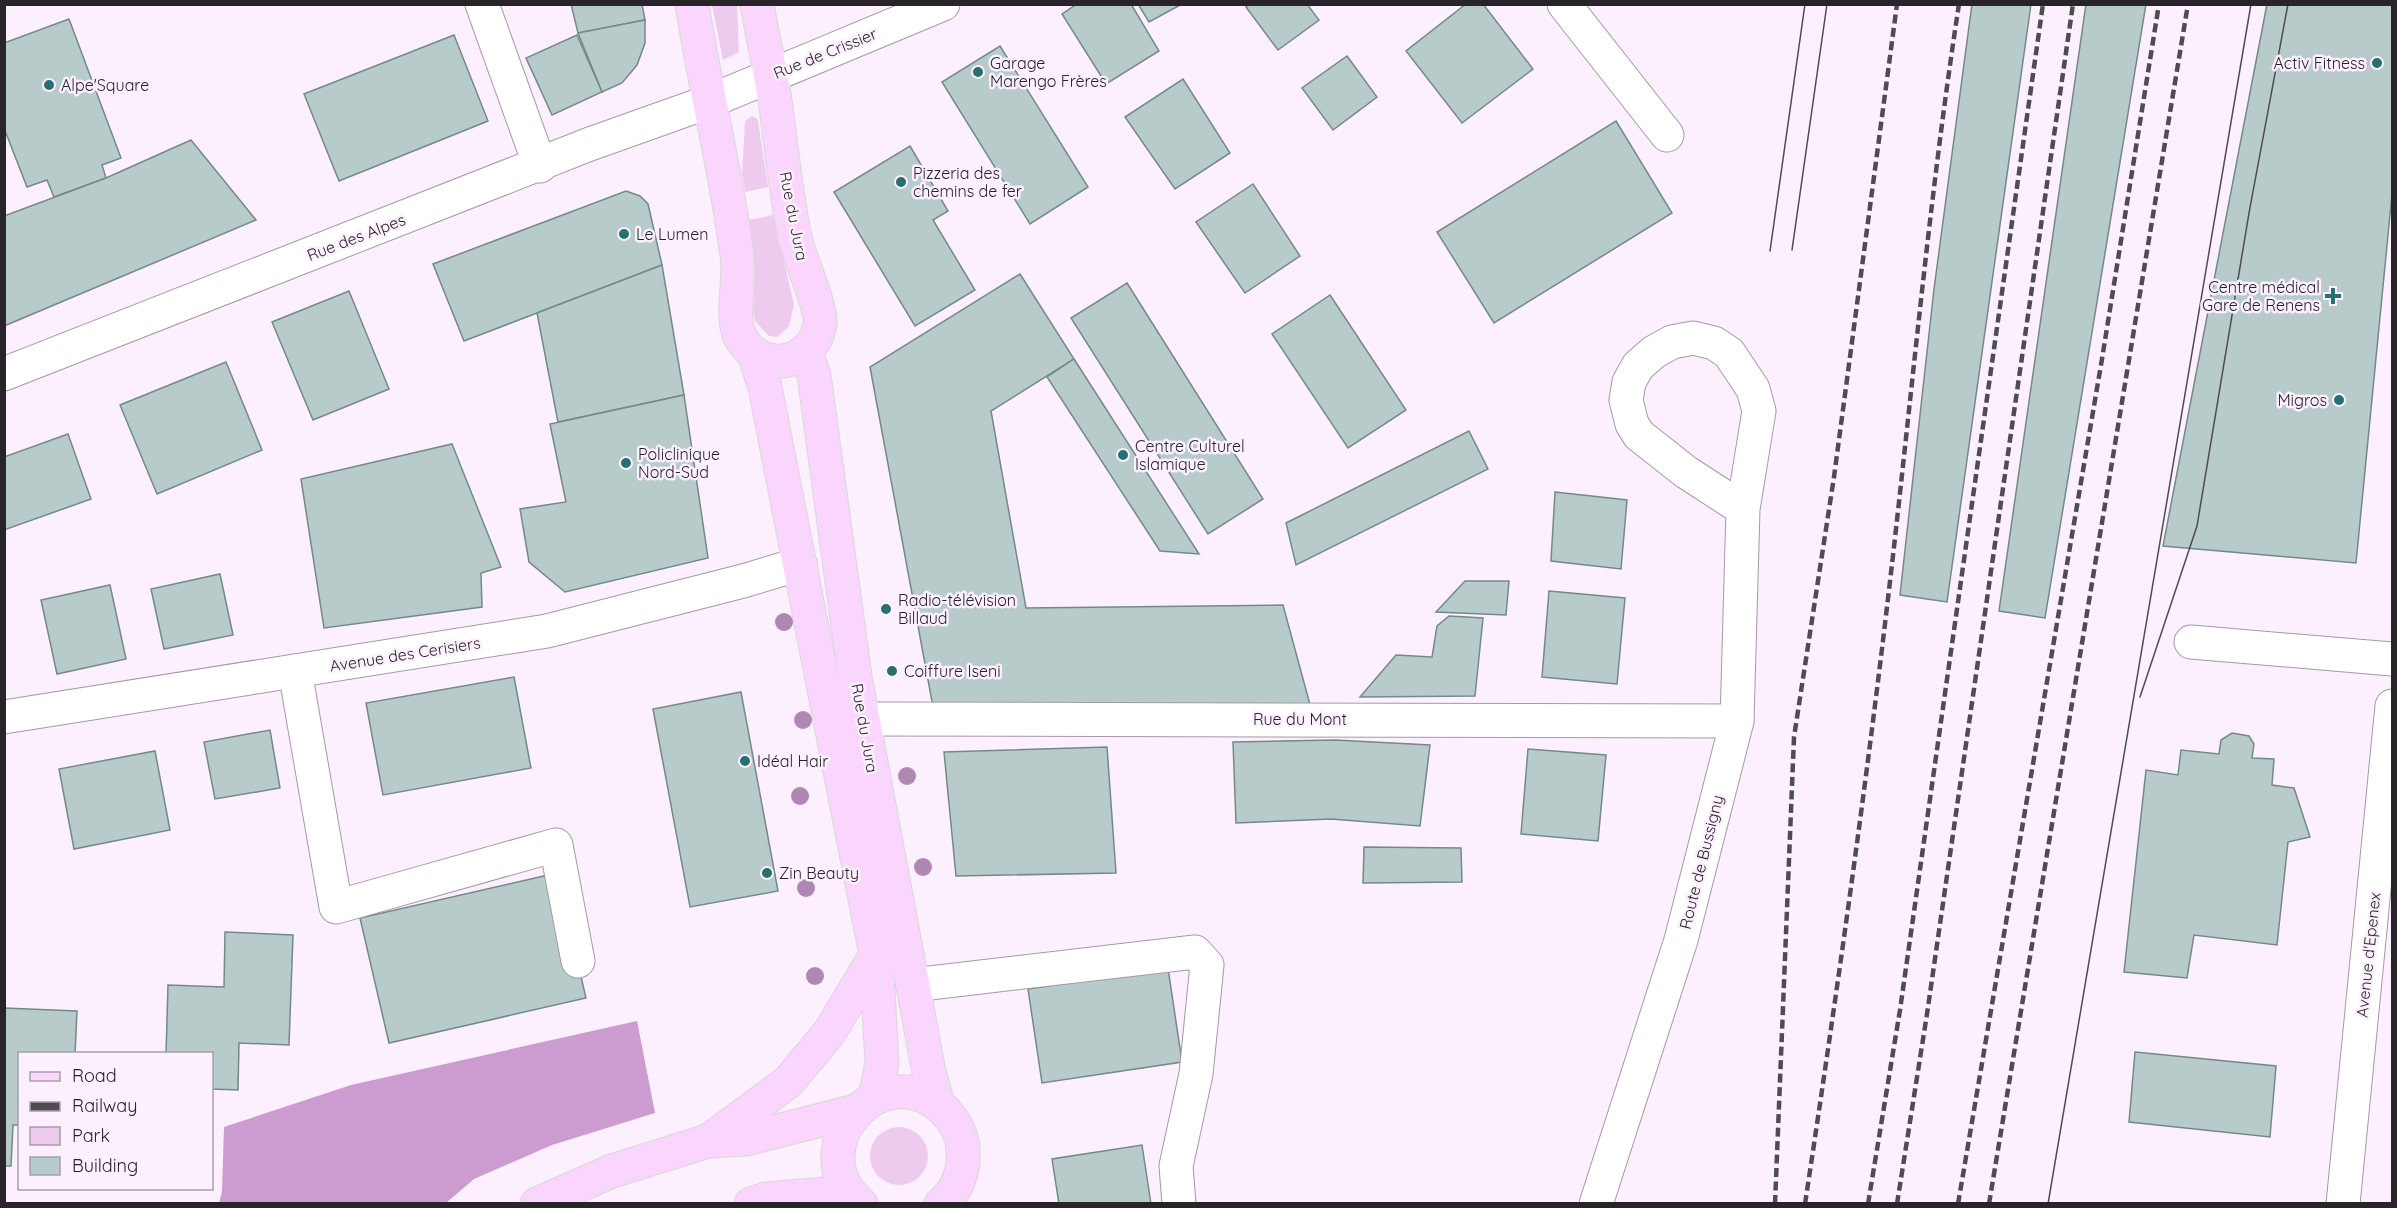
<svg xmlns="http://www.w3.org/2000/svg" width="2397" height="1208" font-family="Quicksand,sans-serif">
	<rect width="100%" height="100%" fill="#fdf0fe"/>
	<g fill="#edcbef">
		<path d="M712,5H737L739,52L723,60Z"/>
		<path d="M752,116L758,120L768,187L745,192L742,173L745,121Z"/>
		<path d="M773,215L794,304L789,326L777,337L769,336L755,321L753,310L755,277L749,220Z"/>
		<circle cx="899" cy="1156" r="29"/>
	</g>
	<path fill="#cc9bd0" d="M637,1021L655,1113L552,1145L474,1179L446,1203H219L222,1192L224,1127L351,1085Z"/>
	<g fill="#b6cbca" stroke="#758988" stroke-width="1.5">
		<path d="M571,4H642L645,20L578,33Z"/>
		<path d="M1077,4H1131L1159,51L1106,84L1062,14Z"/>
		<path d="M1138,4H1182L1149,22Z"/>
		<path d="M1249,4H1307L1319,20L1278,50L1246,7Z"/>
		<path d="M1466,4H1483L1533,69L1462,123L1406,51Z"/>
		<path d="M1972,4H2031L1947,602L1900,595L1934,289Z"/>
		<path d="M2086,4H2146L2045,618L1999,611Z"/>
		<path d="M2267,4H2392V194L2356,563L2163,546Z"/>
		<path d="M69,19L121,158L102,165L106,178L54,197L47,180L27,187L4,128V43Z"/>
		<path d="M645,20V43L637,65L622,83L602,92L578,33Z"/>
		<path d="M454,35L488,121L339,181L304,94Z"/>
		<path d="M577,35L602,92L552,115L526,58Z"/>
		<path d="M1000,46L1088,187L1030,224L942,82Z"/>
		<path d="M1347,56L1377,97L1333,130L1302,88Z"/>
		<path d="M1183,79L1230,153L1175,189L1125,117Z"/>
		<path d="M1616,121L1672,213L1494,323L1437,232Z"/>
		<path d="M191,140L256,220L4,326V216L106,178Z"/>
		<path d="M910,146L948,211L933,220L975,290L915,326L834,192Z"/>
		<path d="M1253,184L1300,256L1245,293L1196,222Z"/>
		<path d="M626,191L640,196L648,204L662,265L464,341L433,264Z"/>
		<path d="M662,265L684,395L558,422L537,313Z"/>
		<path d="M1020,274L1074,359L991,411L1026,608L1283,605L1312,712L933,707L870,367Z"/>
		<path d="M1127,283L1263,499L1208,534L1071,318Z"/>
		<path d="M349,291L389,389L313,420L272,322Z"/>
		<path d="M1330,295L1406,410L1348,448L1272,334Z"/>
		<path d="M1074,359L1199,554L1160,551L1047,377Z"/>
		<path d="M226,362L262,450L157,494L120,405Z"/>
		<path d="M684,395L708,558L565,592L529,562L520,509L566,502L550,424Z"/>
		<path d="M1469,431L1488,469L1296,565L1286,523Z"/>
		<path d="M68,434L91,499L4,530V457Z"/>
		<path d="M452,444L501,567L481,573L482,607L324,628L301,479Z"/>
		<path d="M1555,492L1627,500L1621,569L1551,561Z"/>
		<path d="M220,574L233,635L164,649L151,589Z"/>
		<path d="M1465,581H1509L1506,615L1436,612Z"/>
		<path d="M110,585L126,659L57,674L41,600Z"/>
		<path d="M1549,591L1625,598L1617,684L1542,677Z"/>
		<path d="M1449,616L1483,618L1475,696L1360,697L1396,655L1432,657L1437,626Z"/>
		<path d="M514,677L531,768L383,795L366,703Z"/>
		<path d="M741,692L778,891L690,907L653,709Z"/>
		<path d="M270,730L280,788L215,799L204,742Z"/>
		<path d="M2232,733L2249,736L2254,744L2252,758L2274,759L2272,785L2294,788L2310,837L2288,842L2277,945L2194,935L2187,978L2124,972L2146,770L2178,775L2181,750L2219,754L2221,740Z"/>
		<path d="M1335,740L1430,745L1420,826L1331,819L1236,823L1233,742Z"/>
		<path d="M1107,747L1116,873L956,876L944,752Z"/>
		<path d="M1528,749L1606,755L1598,841L1521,834Z"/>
		<path d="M155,751L170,830L74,849L59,769Z"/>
		<path d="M1364,847L1461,848L1462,882L1363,883Z"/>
		<path d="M557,873L586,998L389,1043L360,918Z"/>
		<path d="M225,932L293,935L289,1045L239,1043L238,1090L212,1089V1054H166L168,985L224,987Z"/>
		<path d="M1168,968L1182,1062L1042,1083L1028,989Z"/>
		<path d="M4,1008L77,1011L75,1054H20V1125H13L11,1166H4Z"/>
		<path d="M2135,1052L2276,1066L2270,1137L2129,1122Z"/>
		<path d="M1142,1145L1151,1204H1059L1052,1159Z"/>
	</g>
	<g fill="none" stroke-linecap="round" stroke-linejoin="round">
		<defs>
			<g id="minor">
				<path d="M482,4L540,166"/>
				<path d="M1564,4L1667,135"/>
				<path d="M4,374L590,144L708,102L943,4"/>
				<path d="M2191,642L2392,659"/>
				<path d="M295,671L336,907L556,845L578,961"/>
				<path d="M4,717L547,631L743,581L800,564"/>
				<path d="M863,719L1737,721"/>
				<path d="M913,985L1195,952L1207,965L1196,1074L1176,1166L1179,1204"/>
				<path d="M1596,1204L1681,940L1737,721L1743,509L1759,411L1753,389L1729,353L1714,343L1693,338L1672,342L1654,352L1638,366L1629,382L1626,400L1632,424L1639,435L1686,472L1743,509"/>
				<path d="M2343,1204L2392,706"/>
			</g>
			<g id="major">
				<path d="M692,4C705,88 726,171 737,255C741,280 729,320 742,340C749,351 761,360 775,361C797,363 817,346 820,324C822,307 800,260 795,238C786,195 782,151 776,107C771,73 763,39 757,4"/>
				<path d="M805,351L814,375L855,677L929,1072L938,1104"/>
				<path d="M754,354L765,387L876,955L882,1063L875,1098"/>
				<path d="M708,1141L788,1082L829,1033L876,955"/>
				<path d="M537,1204L612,1171L708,1141L746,1139L856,1111"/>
				<path d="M751,1204L766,1199L849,1192"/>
				<path d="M861,1204C796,1149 882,1051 944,1110C955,1121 963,1136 963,1151C964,1170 958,1191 941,1204"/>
			</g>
		</defs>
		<use href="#minor" stroke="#a599a5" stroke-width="35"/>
		<use href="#major" stroke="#d8d8d8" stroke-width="35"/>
		<use href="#minor" stroke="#fff" stroke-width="33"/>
		<use href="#major" stroke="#fad5fd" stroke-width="33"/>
		<g stroke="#504b51" stroke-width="1.5">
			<path d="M1792,250L1827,4"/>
			<path d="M1770,251L1805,4"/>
			<path d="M2140,697L2197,526L2249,213L2288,4"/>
			<path d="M2048,1204L2251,4"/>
		</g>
		<g stroke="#504b51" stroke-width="4.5" stroke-dasharray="9 4.5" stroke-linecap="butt">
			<path d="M1775,1204L1794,737L1834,477L1897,4"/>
			<path d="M1805,1204C1836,999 1865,795 1889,590C1912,394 1929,199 1959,4"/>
			<path d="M1868,1204L1900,1010L2043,4"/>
			<path d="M1897,1204L1927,1014L2073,4"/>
			<path d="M1958,1204L2102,359L2159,4"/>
			<path d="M1989,1204L2188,4"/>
		</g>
	</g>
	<g fill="#ae88b2">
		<circle cx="784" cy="622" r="9"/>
		<circle cx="803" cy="720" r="9"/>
		<circle cx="907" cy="776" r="9"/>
		<circle cx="800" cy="796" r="9"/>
		<circle cx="923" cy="867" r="9"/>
		<circle cx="806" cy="888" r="9"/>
		<circle cx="815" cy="976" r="9"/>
	</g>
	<g fill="#267070" stroke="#fdf0fe" stroke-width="2">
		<circle cx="2377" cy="63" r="6"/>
		<circle cx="978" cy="72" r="6"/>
		<circle cx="49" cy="85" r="6"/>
		<circle cx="901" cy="182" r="6"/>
		<circle cx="624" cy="234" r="6"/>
		<path d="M2330 287h6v6h6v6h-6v6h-6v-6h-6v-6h6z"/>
		<circle cx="2339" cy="400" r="6"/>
		<circle cx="1123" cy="455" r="6"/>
		<circle cx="626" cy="463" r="6"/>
		<circle cx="886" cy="609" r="6"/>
		<circle cx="892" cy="671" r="6"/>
		<circle cx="745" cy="761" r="6"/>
		<circle cx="767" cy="873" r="6"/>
	</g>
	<g text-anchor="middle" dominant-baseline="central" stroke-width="5" stroke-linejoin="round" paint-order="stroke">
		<g font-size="16" fill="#282429" stroke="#fdf0fe">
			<text transform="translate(825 53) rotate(-22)">Rue de Crissier</text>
			<text transform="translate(794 216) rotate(79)">Rue du Jura</text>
			<text transform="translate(356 237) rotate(-21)">Rue des Alpes</text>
			<text transform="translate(405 654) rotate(-9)">Avenue des Cerisiers</text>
			<text x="1300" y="719">Rue du Mont</text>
			<text transform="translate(865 728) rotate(80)">Rue du Jura</text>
			<text transform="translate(1701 862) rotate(-76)">Route de Bussigny</text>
			<text transform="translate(2368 955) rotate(-84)">Avenue d'Epenex</text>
		</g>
		<g font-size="16" fill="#282429" stroke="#fdf0fe" text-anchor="start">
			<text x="990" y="63">Garage<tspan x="990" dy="18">Marengo Frères</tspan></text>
			<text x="2365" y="63" text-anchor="end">Activ Fitness</text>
			<text x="61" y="85">Alpe'Square</text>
			<text x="913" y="173">Pizzeria des<tspan x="913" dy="18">chemins de fer</tspan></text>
			<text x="636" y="234">Le Lumen</text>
			<text x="2320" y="287" text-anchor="end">Centre médical<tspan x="2320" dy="18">Gare de Renens</tspan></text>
			<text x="2327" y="400" text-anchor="end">Migros</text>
			<text x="1135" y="446">Centre Culturel<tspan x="1135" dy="18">Islamique</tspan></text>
			<text x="638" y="454">Policlinique<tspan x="638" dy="18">Nord-Sud</tspan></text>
			<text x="898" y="600">Radio-télévision<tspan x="898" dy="18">Billaud</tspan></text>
			<text x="904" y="671">Coiffure Iseni</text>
			<text x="757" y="761">Idéal Hair</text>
			<text x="779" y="873">Zin Beauty</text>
		</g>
	</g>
	<rect width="2397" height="1208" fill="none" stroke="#282429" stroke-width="12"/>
	<rect x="18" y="1052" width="195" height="138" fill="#fdf0fe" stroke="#a89ea9" stroke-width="1.5"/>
	<rect x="30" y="1072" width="30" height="9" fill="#fad5fd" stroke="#a89ea9" stroke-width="1.5"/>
	<text x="72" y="1082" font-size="18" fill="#282429">Road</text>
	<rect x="30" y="1102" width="30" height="9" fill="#504b51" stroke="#a89ea9" stroke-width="1.5"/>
	<text x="72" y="1112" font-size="18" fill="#282429">Railway</text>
	<rect x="30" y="1127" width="30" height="18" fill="#edcbef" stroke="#a89ea9" stroke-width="1.5"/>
	<text x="72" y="1142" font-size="18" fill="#282429">Park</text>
	<rect x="30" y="1157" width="30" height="18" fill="#b6cbca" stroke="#a89ea9" stroke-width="1.5"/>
	<text x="72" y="1172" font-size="18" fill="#282429">Building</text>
</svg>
